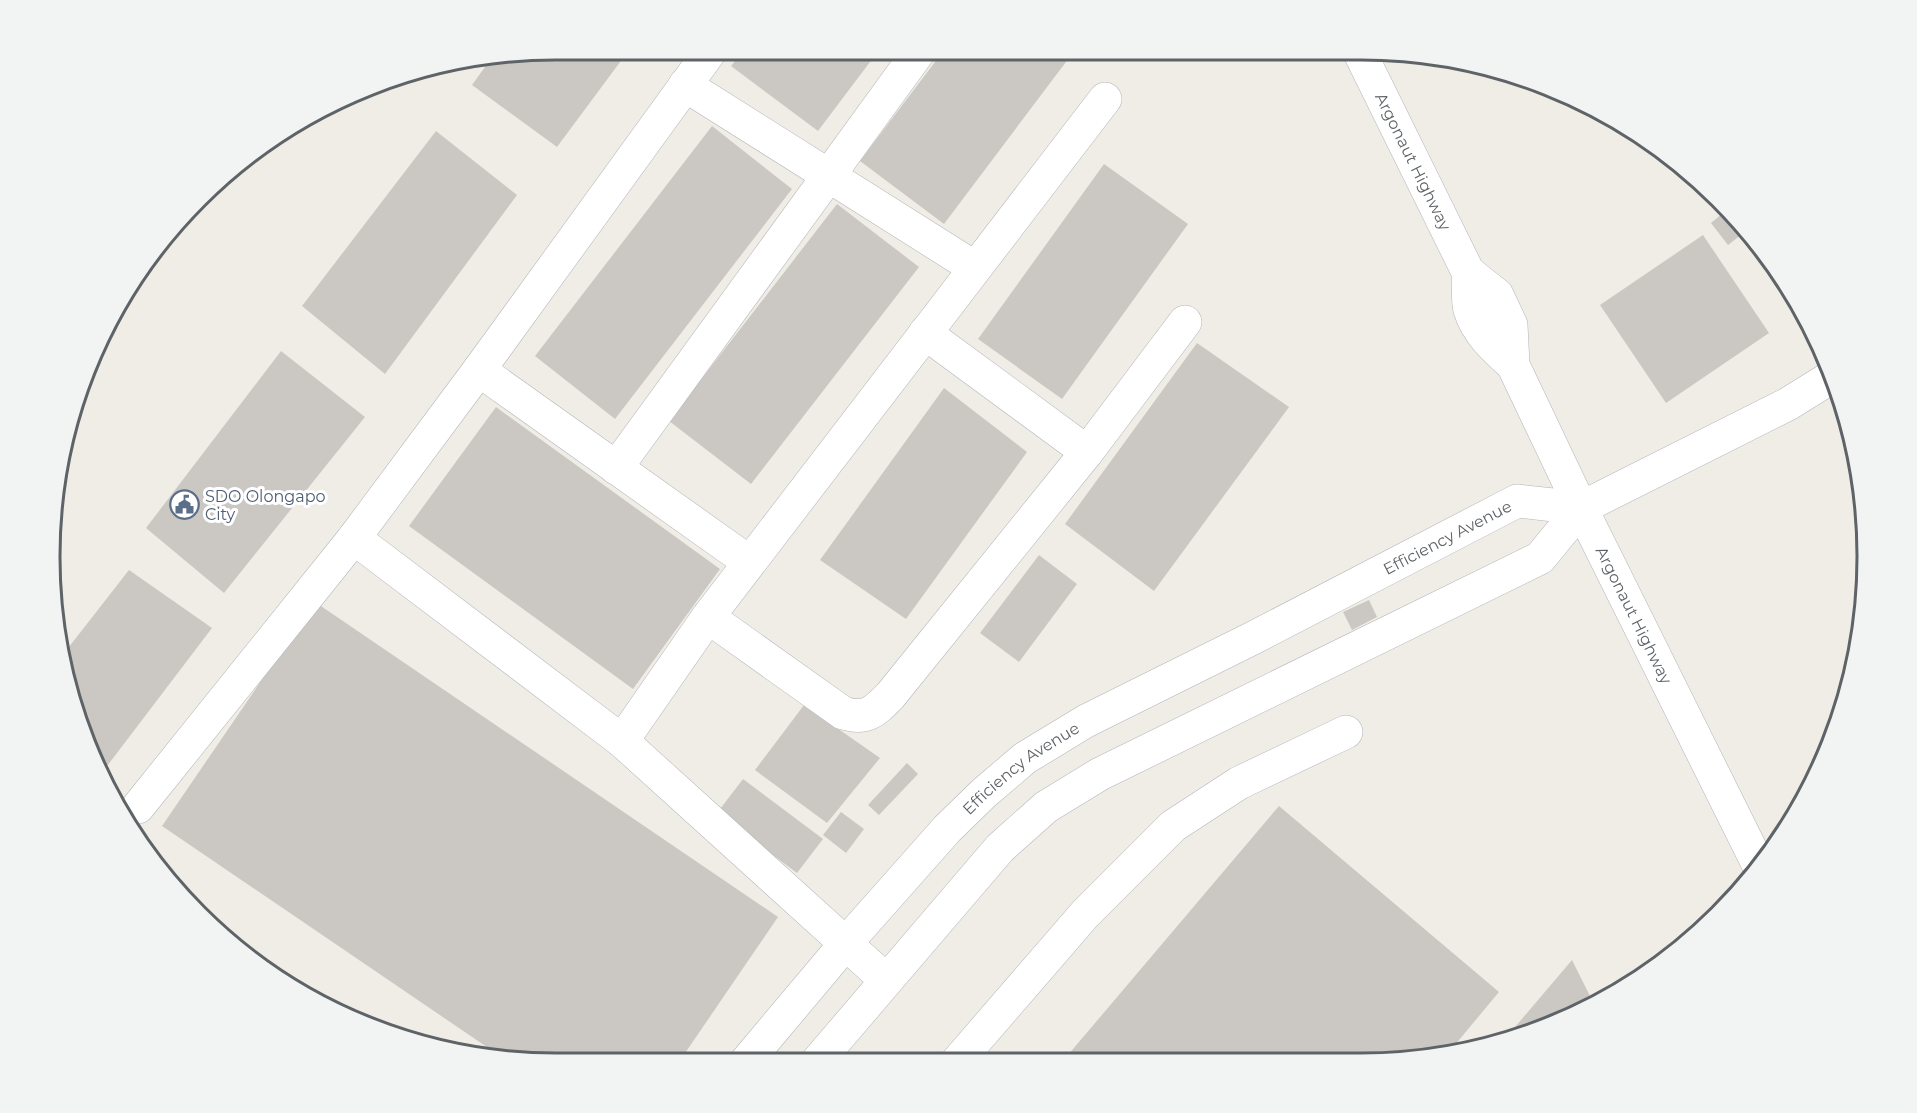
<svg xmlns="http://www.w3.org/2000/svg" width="1917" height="1113" font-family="Montserrat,sans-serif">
	<rect width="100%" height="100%" fill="#f0ede7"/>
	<g fill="#cbc8c3">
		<path d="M556,50H629L557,147L472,85L490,60Z"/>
		<path d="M744,50H879L818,131L731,66Z"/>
		<path d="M944,50H1075L944,224L860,161Z"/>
		<path d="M712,126L792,189L615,419L535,356Z"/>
		<path d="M436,131L517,195L385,374L302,306Z"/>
		<path d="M1104,164L1188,224L1062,399L978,339Z"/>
		<path d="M837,204L919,267L751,484L669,421Z"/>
		<path d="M1728,209L1746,231L1728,245L1711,223Z"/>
		<path d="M1703,235L1769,333L1666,403L1600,305Z"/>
		<path d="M1757,244L1782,275L1798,304L1752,249Z"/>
		<path d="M1197,343L1289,407L1154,591L1065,524Z"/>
		<path d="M281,351L365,417L224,593L146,528Z"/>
		<path d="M944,388L1027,452L906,619L820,560Z"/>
		<path d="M496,407L720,569L633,689L409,526Z"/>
		<path d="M1039,555L1077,584L1019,662L980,633Z"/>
		<path d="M129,570L212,628L101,774L88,750L65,652Z"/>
		<path d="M1369,600L1377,617L1352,630L1343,612Z"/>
		<path d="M315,602L778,917L679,1062H523L503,1058L162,826Z"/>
		<path d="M804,705L880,758L827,823L755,770Z"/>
		<path d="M907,763L918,774L879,815L868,805Z"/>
		<path d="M743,779L823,839L797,873L717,813Z"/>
		<path d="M1279,806L1499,992L1449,1052L1394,1062H1062Z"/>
		<path d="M841,812L864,829L846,853L823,835Z"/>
		<path d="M1572,960L1594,1004L1523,1037L1504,1040Z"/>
	</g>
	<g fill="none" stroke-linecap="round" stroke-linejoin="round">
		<defs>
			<g id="minor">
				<path id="s1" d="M1359,51L1468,272C1469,284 1467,299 1470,310C1478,334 1495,349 1513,365"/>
				<path d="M685,85L975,268"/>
				<path id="s2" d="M1468,272L1497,295L1511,325L1513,365L1581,508L1759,866"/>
				<path d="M925,333L1087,452"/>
				<path d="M479,370L749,562"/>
				<path d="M616,468L920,50"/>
				<path d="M354,538L622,741L886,980"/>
				<path d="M708,617L843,713C867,720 874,712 890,696L1087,452L1185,322"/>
				<path d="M622,741L708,617L1105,99"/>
				<path d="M138,807L354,538L479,370L711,50"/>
				<path id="s3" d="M746,1062L846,943L947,829L984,793L1025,758L1086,721L1255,637L1517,501L1581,508"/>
				<path d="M817,1062L1000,848L1046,807L1100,774L1540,558L1581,508L1788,404L1833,376"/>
				<path d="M957,1062L1085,914L1173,826L1239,783L1346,732"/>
			</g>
		</defs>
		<use href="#minor" stroke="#b2b5b9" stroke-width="34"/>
		<use href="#minor" stroke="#fff" stroke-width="33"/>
	</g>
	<defs>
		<symbol id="civic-ring" viewBox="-11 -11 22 22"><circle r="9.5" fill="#fff" stroke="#5c6f8a" stroke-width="1.5"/><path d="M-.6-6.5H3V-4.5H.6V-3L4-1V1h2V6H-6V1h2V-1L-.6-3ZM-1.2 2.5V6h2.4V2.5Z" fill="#5c6f8a"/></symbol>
	</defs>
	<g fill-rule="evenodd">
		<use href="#civic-ring" x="168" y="488" width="33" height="33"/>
	</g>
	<g text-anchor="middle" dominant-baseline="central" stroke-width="6" stroke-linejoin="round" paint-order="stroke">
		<g font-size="16" fill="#5e6367" stroke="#fff">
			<text stroke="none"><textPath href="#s1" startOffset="123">Argonaut Highway</textPath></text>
			<text stroke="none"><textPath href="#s3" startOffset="890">Efficiency Avenue</textPath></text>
			<text stroke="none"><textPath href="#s2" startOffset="388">Argonaut Highway</textPath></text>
			<text stroke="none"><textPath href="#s3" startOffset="404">Efficiency Avenue</textPath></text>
		</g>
		<g font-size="16" fill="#4e5e75" stroke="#fff" text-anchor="start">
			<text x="205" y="496">SDO Olongapo<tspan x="205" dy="18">City</tspan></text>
		</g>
	</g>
	<path d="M0 0H1917V1113H0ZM556 60H1361A496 496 0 0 1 1857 556V557A496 496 0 0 1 1361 1053H556A496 496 0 0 1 60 557V556A496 496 0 0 1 556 60Z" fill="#f2f3f3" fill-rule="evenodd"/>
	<path fill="none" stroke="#5e6367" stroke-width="3" d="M556 60H1361A496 496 0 0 1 1857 556V557A496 496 0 0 1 1361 1053H556A496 496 0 0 1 60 557V556A496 496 0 0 1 556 60Z"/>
</svg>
